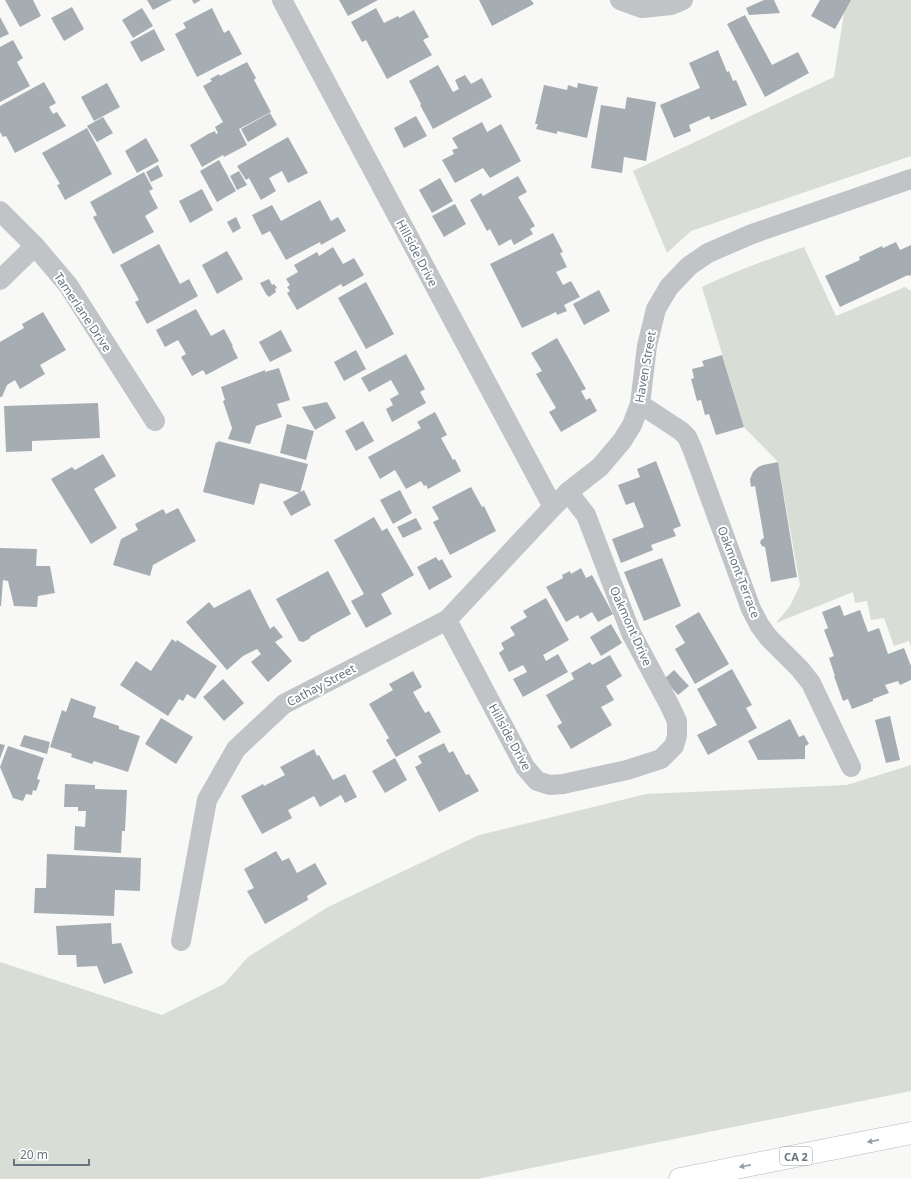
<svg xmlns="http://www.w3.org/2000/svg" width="911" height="1179" font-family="'Noto Sans',sans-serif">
	<rect width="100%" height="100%" fill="#f8f8f6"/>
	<g fill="#d8ddd6">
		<path d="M846,0H911V156L691,231L667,253L633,171L834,77Z"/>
		<path d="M804,247L836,316L905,287L911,291V647L909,641L894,646L884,618L871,620L867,601L855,603L853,592L776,623L790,606L800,585L778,462L744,427L702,287C735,271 769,259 804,247Z"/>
		<path d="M911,765V1091L477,1179H0V962L162,1015L224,984L248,957L328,907L479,835L646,794L847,785Z"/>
	</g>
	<g fill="#a5adb2">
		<path d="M5,0H33L41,16L20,27Z"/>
		<path d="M147,0H172L153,10Z"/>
		<path d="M192,0H201L194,4Z"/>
		<path d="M339,0H378L348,16Z"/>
		<path d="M479,0H531L534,4L492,26Z"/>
		<path d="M764,0H774L780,13L749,15L746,8Z"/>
		<path d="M820,0H851L835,29L811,16Z"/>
		<path d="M72,7L84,29L64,41L51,18Z"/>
		<path d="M142,8L153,26L133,38L122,20Z"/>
		<path d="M212,8L224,33L229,30L242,54L197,77L175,34L186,28L183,23Z"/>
		<path d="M376,8L384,23L398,16L399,18L414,10L429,37L423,40L432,55L387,79L366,40L362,42L351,22Z"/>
		<path d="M745,15L772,65L798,52L809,73L765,97L727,24Z"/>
		<path d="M0,17L9,34L0,38Z"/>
		<path d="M154,29L165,50L141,62L130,42Z"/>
		<path d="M13,40L23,58L17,62L30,86L0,102V47Z"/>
		<path d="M718,50L727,72L729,71L733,81L736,80L747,105L711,120L709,116L689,125L691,131L674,138L660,105L700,88L689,63Z"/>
		<path d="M247,62L256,78L254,80L271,112L239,129L247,145L224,157L223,155L202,167L190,145L208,134L215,131L216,134L218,133L215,127L223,122L203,86L212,81L210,79L219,74L220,76Z"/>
		<path d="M438,65L453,92L459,89L455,80L465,75L471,84L482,78L492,97L433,129L420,105L421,104L409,81Z"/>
		<path d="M44,82L56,103L49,107L53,114L57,112L66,126L15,153L6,136L3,137L0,132V106Z"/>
		<path d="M107,83L120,107L94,121L81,97Z"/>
		<path d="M578,83L598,87L587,138L557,131V134L536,129L538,124H535L544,85L567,90L568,85L577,88Z"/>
		<path d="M627,97L656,102L646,161L624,157L622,173L591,168L601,105L625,109Z"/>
		<path d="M270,113L277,125L248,142L241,129Z"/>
		<path d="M416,116L427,136L404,148L394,128Z"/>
		<path d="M103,117L113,133L97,142L87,126Z"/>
		<path d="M482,122L487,132L501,124L521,161L490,178L483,168L455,183L442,160L454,154L452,150L458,148L452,138Z"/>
		<path d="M87,128L112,174L65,200L57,185L60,184L42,153Z"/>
		<path d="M288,137L308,173L288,183L282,171L269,178L276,191L261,200L249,178L246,180L237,166Z"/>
		<path d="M146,138L159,161L137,173L125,151Z"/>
		<path d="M219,160L236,191L217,202L200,171Z"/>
		<path d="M158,165L163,176L151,182L146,172Z"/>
		<path d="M239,171L247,185L237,190L230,176Z"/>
		<path d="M144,172L153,189L149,191L158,208L145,216L154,232L113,254L93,217L97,215L90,202Z"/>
		<path d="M518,176L527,192L518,197L535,226L530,229L533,234L514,245L511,239L499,246L490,229L487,231L470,200L481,193L483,196Z"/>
		<path d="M440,178L453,201L432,213L419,190Z"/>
		<path d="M202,189L213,210L190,223L179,201Z"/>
		<path d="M320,200L331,221L338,217L346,231L321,245L320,242L286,260L270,231L262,235L252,215L272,205L281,221Z"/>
		<path d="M455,204L466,224L444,237L432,216Z"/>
		<path d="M236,217L241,228L233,233L227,222Z"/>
		<path d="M553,233L563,252L560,253L567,267L556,272L563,285L571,281L580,297L564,305L567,311L557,315L556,312L522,328L490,264Z"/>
		<path d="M896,242L900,250L911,245V275L908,276V275L840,307L825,276L860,260L859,257L882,246L883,248Z"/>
		<path d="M159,244L180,284L189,279L198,296L147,324L135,302L139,300L120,265Z"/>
		<path d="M333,247L343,264L354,258L364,275L343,287L341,284L297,310L287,293L290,291L287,287L290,285L286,279L298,272L294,265L317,252L319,256Z"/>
		<path d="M227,251L243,279L217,294L202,265Z"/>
		<path d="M269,279L272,285L274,284L277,288L275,289L276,292L269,297L266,294L260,283Z"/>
		<path d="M366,282L394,334L366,349L338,298Z"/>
		<path d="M599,290L610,311L584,325L573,304Z"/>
		<path d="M196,309L211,336L224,329L233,346H232L238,358L206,375L203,370L192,376L181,357L186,354L178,340L165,347L156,330Z"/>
		<path d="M43,312L66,350L40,365L45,374L20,389L15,380L7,385L2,397H0V342L24,328L22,324Z"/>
		<path d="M281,330L292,351L270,362L259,342Z"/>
		<path d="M557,338L586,389L581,391L586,400L590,398L597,411L561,432L549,412L556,408L536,374L542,371L531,353Z"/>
		<path d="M356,350L366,369L344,381L334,362Z"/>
		<path d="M406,354L425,389L420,392L426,403L392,422L386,409L393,405L390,399L399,394L391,380L369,392L361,378Z"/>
		<path d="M722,355L744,427L716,435L709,414L705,415L701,400L697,401L691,379L694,378L692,369L704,366L702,361Z"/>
		<path d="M279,368L290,400L277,404L282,417L256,426L250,444L228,439L232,428L223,401L225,400L221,387L265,370V372Z"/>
		<path d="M327,402L336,418L315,430L302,407Z"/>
		<path d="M98,403L100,438L32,441V451L6,452L4,406Z"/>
		<path d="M435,412L447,435L441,438L453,460L455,459L461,471L428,489L426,485L424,486L421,481L406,489L395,470L380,479L368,457L421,428L417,422Z"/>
		<path d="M363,421L374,441L356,451L345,431Z"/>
		<path d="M287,424L314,431L306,460L280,453Z"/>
		<path d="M218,441L308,464L300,493L260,483L254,505L203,492L216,442L218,443Z"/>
		<path d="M103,454L116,476L94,489L117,528L91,544L51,479L72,467L75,470Z"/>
		<path d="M656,461L681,526L673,529L676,536L651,545L653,550L621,563L612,539L644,527L634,502L626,505L618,485L640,477L637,469Z"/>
		<path d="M778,462L797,577L771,582L765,547L762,546L760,543L761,540L764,538L755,486L751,487L750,479L753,472L758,467L763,465Z"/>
		<path d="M471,487L482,507L484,506L496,531L450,555L433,522L439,519L432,507Z"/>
		<path d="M304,490L311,505L291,516L283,502Z"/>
		<path d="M400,490L412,513L393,524L380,500Z"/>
		<path d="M178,508L196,541L153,565L150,576L113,565L121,539L138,530L135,524L163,509L166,514Z"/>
		<path d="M374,517L382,531L387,528L414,575L381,594L392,614L366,628L351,601L364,594L334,540Z"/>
		<path d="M416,518L422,529L403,538L397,527Z"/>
		<path d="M0,548L37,549L36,566H50L55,593L38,596L37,607L14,606L8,581L3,580L1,606H0Z"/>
		<path d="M436,557L439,561L442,559L452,577L429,590L417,567Z"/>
		<path d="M662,558L681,606L644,621L624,572Z"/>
		<path d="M581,568L586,578L592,575L613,614L598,622L592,612L580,619L578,615L566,622L546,587L563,578L562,575L570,571L571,574Z"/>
		<path d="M328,571L351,614L311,636L309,639L303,642L299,641L276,599Z"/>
		<path d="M250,589L270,629L274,626L283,637L275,642L292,661L268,682L251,662L261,654L257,649L243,656L227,670L186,622L209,602L214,608Z"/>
		<path d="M546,598L569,640L543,655L546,661L558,654L568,672L523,697L513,679L527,672L523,665L509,672L499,653L504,649L501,643L515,635L510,627L527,617L523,611Z"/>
		<path d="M840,605L844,616L860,610L868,632L879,628L888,654L904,648L911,666V680L900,685L898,681L885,685L889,693L873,699V701L852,709L848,699L843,701L834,676H835L829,658L834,656L824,630L828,628L822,612Z"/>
		<path d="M699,612L729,664L695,684L675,649L685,643L675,626Z"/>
		<path d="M611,624L622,643L601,656L590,637Z"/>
		<path d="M172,639L176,642L177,640L217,666L195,699L187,694L183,701L179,699L168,716L120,685L136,661L151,671Z"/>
		<path d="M610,655L622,676L606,686L614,700L601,707L612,725L571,749L557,726L562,723L546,695L574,679L571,673L590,662L592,665Z"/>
		<path d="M732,669L752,705L746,708L757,728L708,755L697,735L717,725L697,689Z"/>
		<path d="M674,670L689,686L678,695L664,679Z"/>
		<path d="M413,671L422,687L413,692L425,713L429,711L441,732L396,757L386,740L389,738L369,704L393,690L389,684Z"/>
		<path d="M223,679L244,703L224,721L203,697Z"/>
		<path d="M71,698L96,707L93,717L119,726V729L140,736L128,772L94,761L92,764L71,757L72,754L50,747L62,710L66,712Z"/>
		<path d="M890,716L900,760L886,763L875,720Z"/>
		<path d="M161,718L193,737L176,764L145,744Z"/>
		<path d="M790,719L799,737L804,735L809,744L805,746V759L758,760L748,741Z"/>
		<path d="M24,735L50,742L47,754L20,746Z"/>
		<path d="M444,743L449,753L453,751L466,775L469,774L479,791L439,812L415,767L422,763L418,756Z"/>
		<path d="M0,744L5,745L0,759Z"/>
		<path d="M8,746L44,758L37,779L40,780L36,791L33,790L32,795L26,794L23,801L13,798L0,767Z"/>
		<path d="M314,749L317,756L319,755L333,780L345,774L357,797L345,803L341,795L320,807L314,796L288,810L292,818L262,834L241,796L263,784L264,786L285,775L280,767Z"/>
		<path d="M395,758L407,780L385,793L372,771Z"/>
		<path d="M65,784L95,785V789L127,790L125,831H122L121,853L74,850L75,826L85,827L86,811H78V807H64Z"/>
		<path d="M276,851L282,861L289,858L297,873L315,863L327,884L307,896L308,900L265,924L247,891L254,888L244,869Z"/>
		<path d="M47,854L141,858L140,891L115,890L114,916L34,913L35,888H46Z"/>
		<path d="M111,923L112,944L121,943L133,973L104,984L97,966L77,967L76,955H58L56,926Z"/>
	</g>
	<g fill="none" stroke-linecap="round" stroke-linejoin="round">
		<defs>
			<path id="motorway" d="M680,1179L911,1133"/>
		</defs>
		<use href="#motorway" stroke="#b3b7ba" stroke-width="23"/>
		<g stroke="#c0c4c7" stroke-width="20">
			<path d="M282,0L553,507"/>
			<path d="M620,0L642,8L671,5L683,0"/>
			<path d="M0,211L35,246L68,285L155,421"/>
			<path d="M0,280L35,246"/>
			<path d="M640,404L681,431L687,437L692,448L751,609L760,626L769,638L800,669L811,683L851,767"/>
			<path d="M447,620L525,767L537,781L550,785L563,784L627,770L661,759L674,746L677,736V721L669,704L631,633L586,515L568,492"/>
			<path d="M181,941L207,800L236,749L284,704L447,620L553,507L568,492L600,467L622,441L632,425L640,404L647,346L656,309L669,287L689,266L708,253L752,234L911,179"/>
		</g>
		<use href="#motorway" stroke="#fff" stroke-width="22"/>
	</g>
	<defs><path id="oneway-solid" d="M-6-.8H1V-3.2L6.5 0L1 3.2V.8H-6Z"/></defs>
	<g fill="#949ea5">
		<use href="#oneway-solid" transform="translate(873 1141) rotate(169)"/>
		<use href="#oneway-solid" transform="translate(745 1166) rotate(169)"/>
	</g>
	<g text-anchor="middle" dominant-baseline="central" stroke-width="4" stroke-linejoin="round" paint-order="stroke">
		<rect fill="#fff" stroke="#949ea5" stroke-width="1" x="780" y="1147" width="32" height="18" rx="3"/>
		<g font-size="11" font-weight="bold" fill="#66757e">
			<text x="796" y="1156">CA 2</text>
		</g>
		<g font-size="12" fill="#66757e" stroke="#fff">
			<text transform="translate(417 253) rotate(62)">Hillside Drive</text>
			<text transform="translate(83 312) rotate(56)">Tamerlane Drive</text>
			<text transform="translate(645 367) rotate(-80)">Haven Street</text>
			<text transform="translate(739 572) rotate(69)">Oakmont Terrace</text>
			<text transform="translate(631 626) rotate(66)">Oakmont Drive</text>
			<text transform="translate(321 685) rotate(-28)">Cathay Street</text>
			<text transform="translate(510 737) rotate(61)">Hillside Drive</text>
		</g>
	</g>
	<path d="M14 1159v6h75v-6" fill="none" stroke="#66757e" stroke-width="2"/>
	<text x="20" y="1159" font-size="12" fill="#66757e" stroke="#ffffff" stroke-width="3" paint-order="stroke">20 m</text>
</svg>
